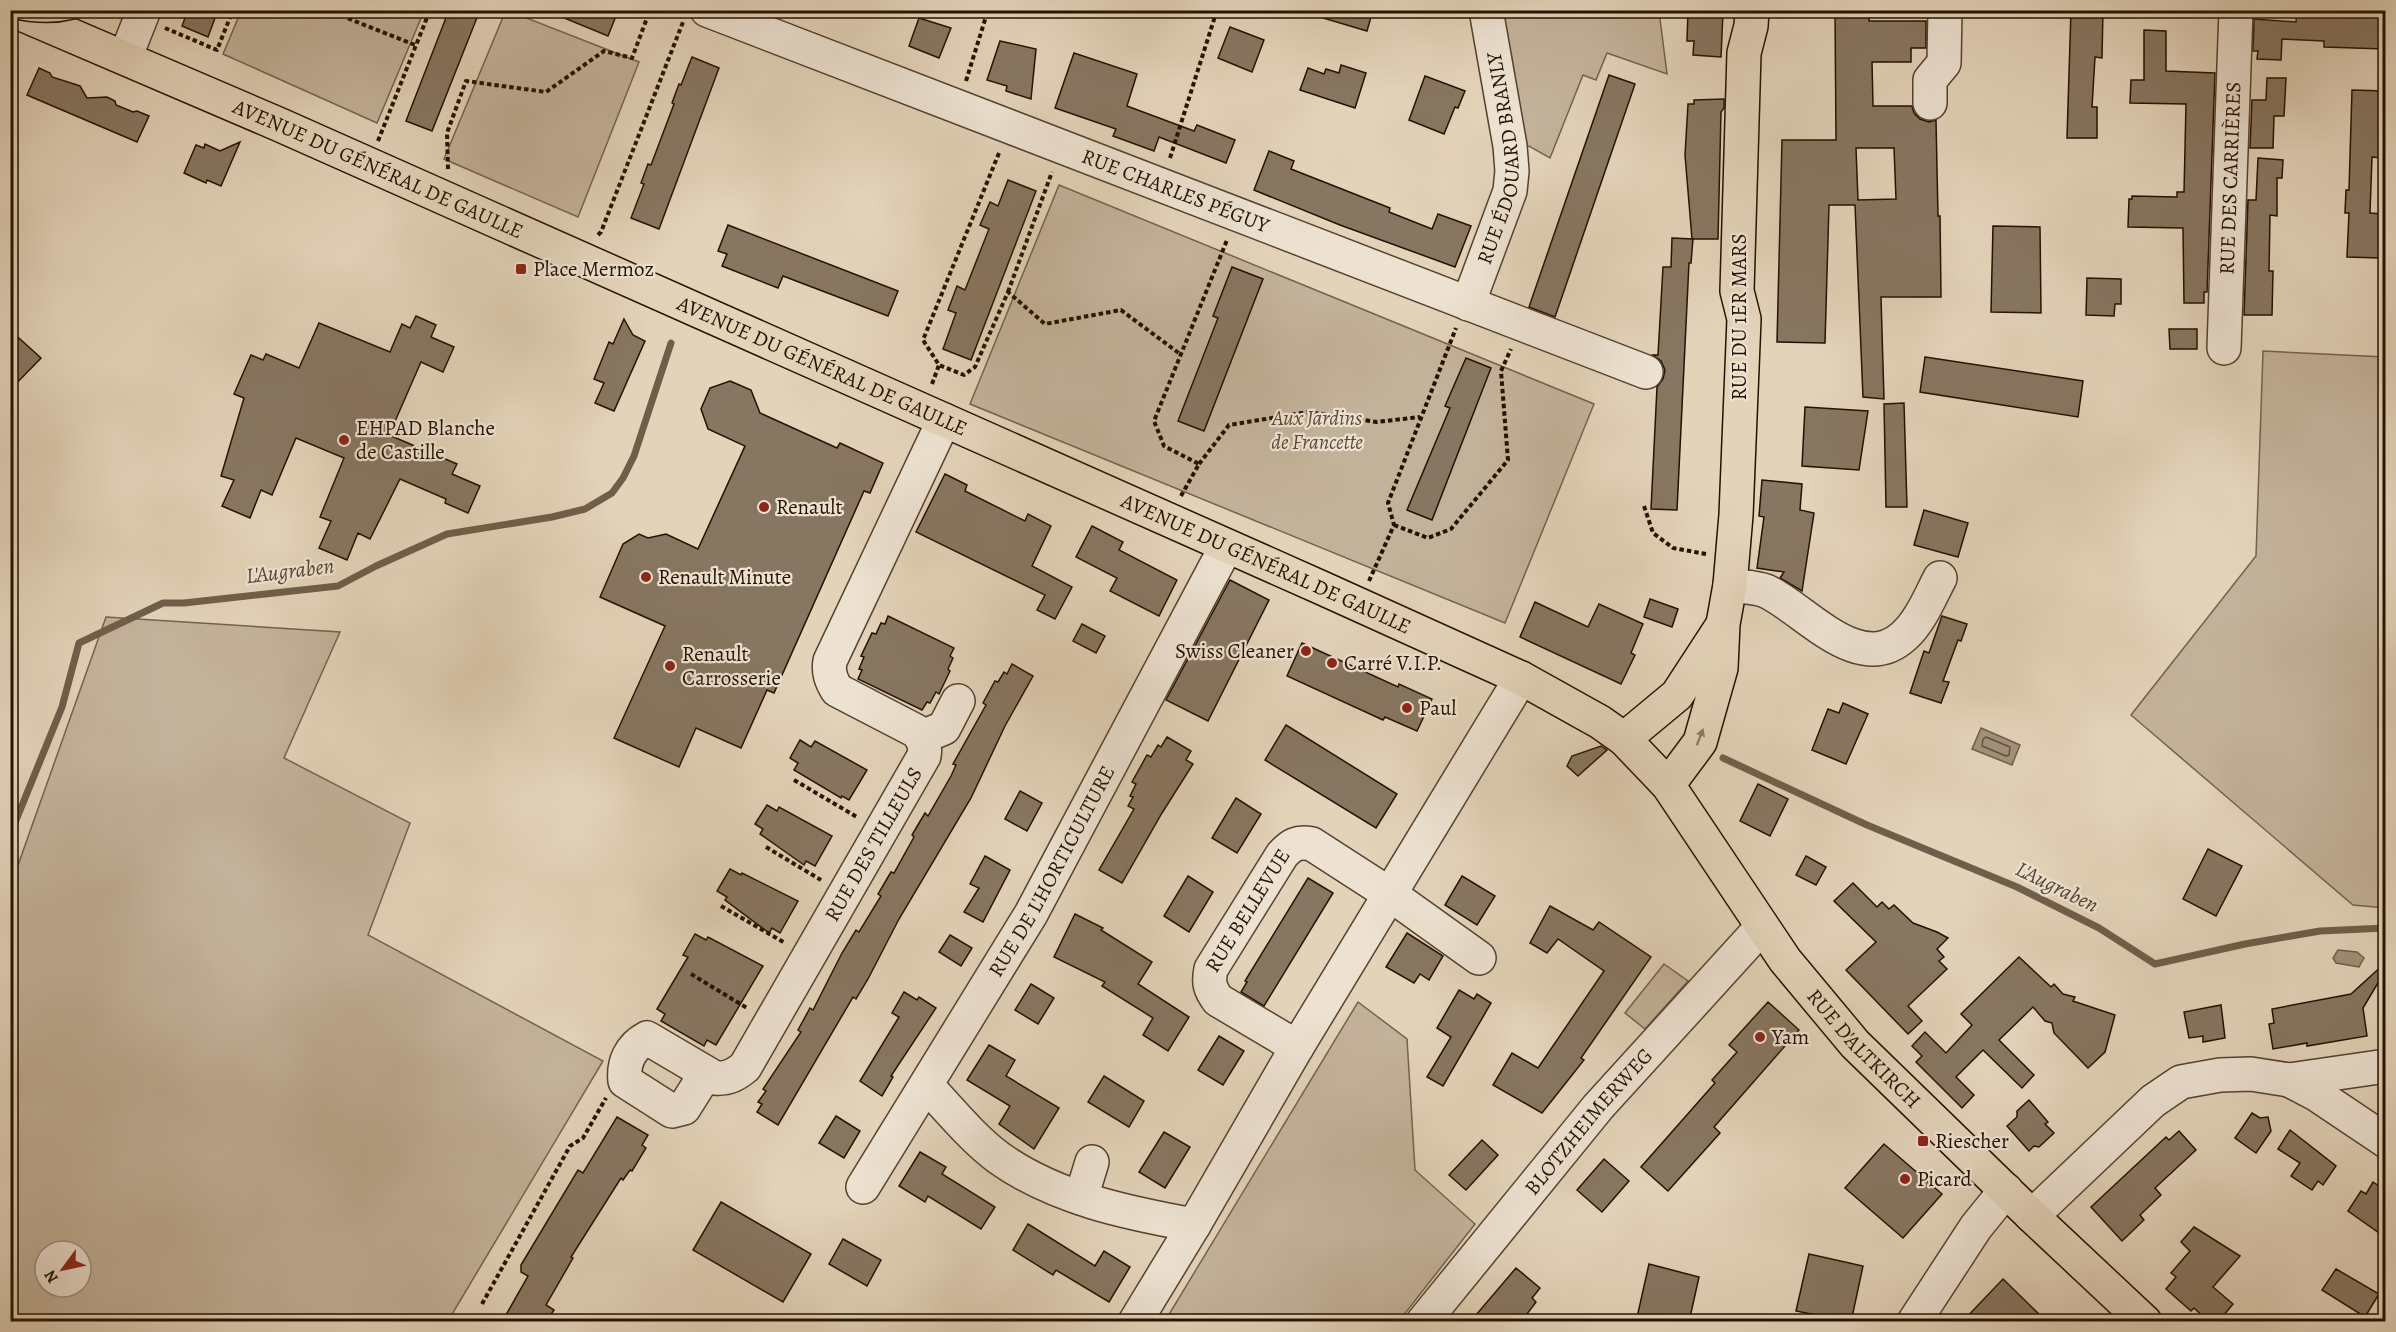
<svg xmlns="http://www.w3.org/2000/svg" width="2396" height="1332" font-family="Alegreya,serif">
	<rect width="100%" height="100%" fill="#e3d3b9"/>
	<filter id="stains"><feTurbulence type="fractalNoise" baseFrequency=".00333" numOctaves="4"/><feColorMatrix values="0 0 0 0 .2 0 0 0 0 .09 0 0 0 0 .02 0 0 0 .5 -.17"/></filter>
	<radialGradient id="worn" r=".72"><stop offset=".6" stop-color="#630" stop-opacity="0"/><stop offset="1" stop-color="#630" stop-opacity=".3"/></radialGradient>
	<g fill="#c3b29a" stroke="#74624e" stroke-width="1.5" fill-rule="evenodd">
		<path d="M506,10L639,62L578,217L444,159Z"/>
		<path d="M241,11V10L424,11L377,123L223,54Z"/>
		<path d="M1499,11H1659L1667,74L1607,53L1596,80L1583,75L1550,158L1529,146L1519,151Z"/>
		<path d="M1059,185L1594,404L1505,623L970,404Z"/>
		<path d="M2263,351L2385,357V908L2353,905L2131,715L2256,556Z"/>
		<path d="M106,617L340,632L284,758L410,823L368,935L603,1061L448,1321H11V885ZM45,1251H81V1287H45Z"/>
		<path d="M1664,964L1688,981L1645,1029L1625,1013Z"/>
		<path d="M1358,1002L1407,1039L1415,1170L1475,1224L1399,1321H1165Z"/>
	</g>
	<g fill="#a2917a" stroke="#705e4a" stroke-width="1.5">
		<path d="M1981,728L2020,745L2012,765L1972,749Z"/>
		<path d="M2338,950L2357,952L2364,958L2359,967L2336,963L2333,958Z"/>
	</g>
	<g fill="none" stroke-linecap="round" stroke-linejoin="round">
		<path stroke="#63513e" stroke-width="1.5" d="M1986,737L2010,747L2009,755L2006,756L1982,746L1983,739Z"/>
		<g stroke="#705e4a" stroke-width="7">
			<path d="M1723,758L1867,825L2017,887L2099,928L2155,964L2245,944L2320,931L2386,928"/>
			<path d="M10,835L62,707L79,643L163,603H184L338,586L376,566L447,534L552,517L585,509L612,493L623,478L634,456L671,343"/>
		</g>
	</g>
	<g fill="#877661" stroke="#241101" stroke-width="1.5" fill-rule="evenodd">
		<path d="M188,10H218L208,37L182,26Z"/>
		<path d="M449,10H480L432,131L406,121Z"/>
		<path d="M545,10H602L616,16L608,36Z"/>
		<path d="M1314,10H1373L1367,31L1313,15Z"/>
		<path d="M1835,10H1870L1869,21H1926V48H1911V62H1872L1873,106H1912L1914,113L1920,119L1929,122L1936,120L1938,216H1940L1941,297H1881L1884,399L1863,397L1855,205H1829L1825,343L1777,342L1782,140H1836ZM1856,148H1894L1896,199L1858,200Z"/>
		<path d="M2071,10H2103L2102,58L2095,57L2092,107H2097V138H2067Z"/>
		<path d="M2297,10H2385L2384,49L2324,47V41L2282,39L2281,60L2257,59L2258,51H2253L2254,19L2296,22Z"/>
		<path d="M1688,11L1723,12L1721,57L1693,55L1694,41H1687Z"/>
		<path d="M919,18L951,28L939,58L909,46Z"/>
		<path d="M1230,27L1264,40L1252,72L1218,58Z"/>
		<path d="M2144,30L2166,31V71L2215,73L2207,292H2204V303H2184L2183,228L2128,227L2129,199H2132V196L2177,197V192H2184L2186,104L2130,103L2131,80H2144Z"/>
		<path d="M1000,41L1036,49L1031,99L1006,91L1007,86L987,80Z"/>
		<path d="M1074,53L1137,74L1127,106L1194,131L1197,125L1235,140L1226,163L1159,137L1154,151L1113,136L1116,129L1055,108Z"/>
		<path d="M692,57L719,68L659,229L631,218L644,184L641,183L648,164L651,165L674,104L672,103L679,84L681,85Z"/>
		<path d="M1341,65L1366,73L1355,108L1300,90L1308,68L1324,74L1326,69L1339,73Z"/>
		<path d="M39,68L50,73L52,77L80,86L87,98L107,97L115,101L116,105L133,112L137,111L149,116L137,142L27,95Z"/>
		<path d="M1609,75L1635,84L1555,317L1529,307Z"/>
		<path d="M1425,76L1465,91L1458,108L1455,107L1444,134L1409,120Z"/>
		<path d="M2267,78H2286L2284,116H2274L2273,148H2250L2252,100H2266Z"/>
		<path d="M2352,90L2385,91L2383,158L2372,157L2370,213L2382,214L2380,258L2347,257L2349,213H2345L2346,190H2349Z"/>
		<path d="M1724,99V108L1721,112L1718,239H1692L1685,155L1688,104H1694V100Z"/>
		<path d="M240,142L221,186L207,180L206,183L184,173L196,145L204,148L205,144L220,151Z"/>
		<path d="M1269,151L1294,161L1291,169L1390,208L1389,212L1432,229L1438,214L1471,226L1455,267L1340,225L1254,190Z"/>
		<path d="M2258,158L2283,160L2282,178H2277V216L2270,215L2269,271H2273L2272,315H2244L2248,200H2256Z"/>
		<path d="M1008,180L1036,191L971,360L943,349L956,313L948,310L957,286L965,290L989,229L980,225L990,202L998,206Z"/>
		<path d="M728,225L898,291L888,316L783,276L778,288L722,266L727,254L718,251Z"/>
		<path d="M1993,226L2040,227L2041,313L1991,312Z"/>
		<path d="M1672,238L1693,239L1691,263H1689L1677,510L1651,509L1657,387L1663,379L1665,370L1661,361L1653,355H1658L1663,267H1671Z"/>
		<path d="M1232,267L1263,279L1204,431L1178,421L1218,318L1213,316Z"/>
		<path d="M2087,278L2121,279V304H2115L2114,316L2086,315Z"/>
		<path d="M416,316L436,325L431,337L454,347L443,372L421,362L389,435L457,464L452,474L480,486L468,513L445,503L446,499L400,479L370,539L358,533L347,560L319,548L331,521L320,517L344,458L296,438L272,495L261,490L250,518L222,506L234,480L221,476L244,398L234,394L251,355L263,360L266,354L299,368L319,323L390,352L402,324L410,328Z"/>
		<path d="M624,319L633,335L645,341L614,411L595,403L604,383L594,379L609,342L613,344Z"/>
		<path d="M2169,329H2197V349H2170Z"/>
		<path d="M10,330L41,358L10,390Z"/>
		<path d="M1925,357L2083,381L2078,417L1920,392Z"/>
		<path d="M1466,358L1491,368L1432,520L1407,510L1450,408L1445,406Z"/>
		<path d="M730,381L751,390L760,413L837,448L840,443L883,463L870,493L864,491L774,693L767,690L741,748L696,728L679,767L614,738L665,626L600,597L623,544L639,534L648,538L666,534L698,549L745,446L708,429L701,409L710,388Z"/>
		<path d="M1904,403L1907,507H1886L1884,404Z"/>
		<path d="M1805,407L1868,411L1859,470L1802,466Z"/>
		<path d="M945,474L967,485L965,491L1025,521L1028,514L1051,526L1032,566L1072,587L1055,619L1037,610L1045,595L916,532Z"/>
		<path d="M1762,480L1802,484L1800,510L1814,513L1802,591L1780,578L1784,572L1757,568L1764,517L1759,516Z"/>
		<path d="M1924,510L1968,523L1958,557L1914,545Z"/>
		<path d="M1092,526L1123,542L1119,550L1177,580L1159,616L1110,591L1117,578L1076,557Z"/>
		<path d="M1230,580L1269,600L1208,721L1166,700Z"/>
		<path d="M1650,599L1678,609L1672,627L1644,617Z"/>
		<path d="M1535,602L1588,627L1599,604L1643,624L1631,653L1635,655L1621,684L1520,637Z"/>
		<path d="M888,616L954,648L950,656L953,658L948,669L950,671L939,694L936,692L930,703L927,702L922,710L858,679L862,670L859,669L864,657L861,656L872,633L876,634L881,623L885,624Z"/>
		<path d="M1942,616L1967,624L1961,641L1958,640L1943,681L1949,682L1941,703L1910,693L1924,651L1929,653Z"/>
		<path d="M1082,624L1105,636L1096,653L1073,641Z"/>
		<path d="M1302,643L1398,687L1399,684L1432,699L1417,731L1385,717L1383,720L1287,676Z"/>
		<path d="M1012,664L1033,676L1005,726L971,798L899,919L868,979L856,999L853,997L778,1125L757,1112L762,1104L758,1102L766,1091L763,1089L801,1032L798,1030L810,1008L813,1010L842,953L856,930L859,932L881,896L878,894L891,872L894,873L914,837L912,835L925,813L928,816L951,776L956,765L953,764L986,705L983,703L995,681L998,682L1004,672L1007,674Z"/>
		<path d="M1843,703L1868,714L1846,764L1812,750L1828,709L1839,713Z"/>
		<path d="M1286,725L1397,794L1376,828L1265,760Z"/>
		<path d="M1167,737L1191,751L1186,760L1193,764L1162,813L1122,883L1099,870L1134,809L1128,806L1133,797L1130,796L1136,784L1132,782L1147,755L1151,757L1158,745L1161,747Z"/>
		<path d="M800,740L811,747L815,741L867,770L849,800L842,796L841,798L794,770L798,763L790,758Z"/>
		<path d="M1601,746L1607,750L1578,776L1567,766L1572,756Z"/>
		<path d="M1758,784L1788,799L1770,836L1740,821Z"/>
		<path d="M1020,791L1042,803L1027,831L1005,819Z"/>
		<path d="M1236,798L1261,814L1237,853L1212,838Z"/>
		<path d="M767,805L777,811L779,807L832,836L815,866L806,861L804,865L760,834L763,829L755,824Z"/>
		<path d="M2208,849L2242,866L2216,916L2183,899Z"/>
		<path d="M985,856L1010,870L983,922L964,912L979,888L970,884Z"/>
		<path d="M1806,856L1826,867L1816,885L1796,875Z"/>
		<path d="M730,869L741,875L742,873L798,901L780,933L772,928L769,933L725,900L727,897L717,891Z"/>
		<path d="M1188,876L1213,892L1189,932L1164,916Z"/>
		<path d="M1462,876L1495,896L1477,925L1445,905Z"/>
		<path d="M1308,878L1333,893L1264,1006L1241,992L1247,982L1245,981Z"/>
		<path d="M1853,883L1877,907L1882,902L1889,909L1894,905L1913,923L1937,932L1948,938L1937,949L1944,957L1939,961L1947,969L1908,1006L1922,1021L1908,1034L1846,970L1876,942L1834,901Z"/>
		<path d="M1550,906L1593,930L1599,922L1651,957L1581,1058L1584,1060L1542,1113L1493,1085L1512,1053L1538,1068L1604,971L1558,939L1547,953L1530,943Z"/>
		<path d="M1075,914L1103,928L1101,930L1152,962L1138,984L1189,1017L1168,1051L1143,1035L1153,1018L1102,986L1105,982L1054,957Z"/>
		<path d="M1407,933L1443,956L1429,980L1420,974L1414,983L1386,967Z"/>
		<path d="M695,934L706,940L708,937L763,966L716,1045L707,1040L704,1046L661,1021L665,1014L657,1009L688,957L683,955Z"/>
		<path d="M950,935L972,948L961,966L939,952Z"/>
		<path d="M2019,957L2051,987L2054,984L2063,994L2075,997L2073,1001L2115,1015L2105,1052L2088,1068L2054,1033L2052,1023L2045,1021L2033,1007L1999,1040L2034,1075L2022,1088L1983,1050L1956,1077L1974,1095L1962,1108L1916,1062L1922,1056L1912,1046L1925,1032L1946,1053L1972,1025L1961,1014Z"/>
		<path d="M2384,964L2385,971L2363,1008L2367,1036L2307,1046V1043L2273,1049L2269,1024L2274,1023L2272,1009L2351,994Z"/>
		<path d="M1031,984L1054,998L1038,1024L1015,1010Z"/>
		<path d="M1459,990L1474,999L1477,994L1491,1003L1443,1086L1427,1077L1451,1037L1437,1028Z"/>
		<path d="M904,992L917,1000L919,997L936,1008L891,1076L893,1077L882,1096L860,1081L899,1017L892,1013Z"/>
		<path d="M1768,1002L1799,1030L1714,1127L1720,1133L1668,1191L1641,1167L1715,1083L1712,1080L1737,1052L1729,1045Z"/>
		<path d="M2221,1005L2225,1038L2203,1042V1036L2189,1038L2184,1012Z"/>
		<path d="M1219,1036L1244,1051L1223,1085L1198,1070Z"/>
		<path d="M989,1045L1015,1060L1006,1076L1059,1108L1034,1149L999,1124L1010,1106L967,1080Z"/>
		<path d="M1104,1076L1144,1101L1129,1127L1088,1102Z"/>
		<path d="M2029,1100L2048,1122L2045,1124L2054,1133L2039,1147L2034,1146L2029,1151L2007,1126L2017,1117V1111Z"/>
		<path d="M2252,1113L2260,1118L2268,1117L2271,1131L2256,1153L2235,1138Z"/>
		<path d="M836,1116L860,1131L844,1158L819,1143Z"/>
		<path d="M617,1117L648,1135L642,1145L646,1148L632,1171L630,1170L623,1180L621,1178L571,1257L573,1258L546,1305L554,1310L546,1322H502L528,1276L521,1272V1265L578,1170L583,1173Z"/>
		<path d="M2290,1130L2336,1166L2323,1185L2318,1181L2312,1190L2291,1176L2300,1163L2278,1149Z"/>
		<path d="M2179,1131L2196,1150L2155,1188L2161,1195L2140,1215L2144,1220L2122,1241L2091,1207L2166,1137L2169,1140Z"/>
		<path d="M1164,1132L1190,1147L1165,1188L1139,1172Z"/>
		<path d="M1482,1140L1498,1155L1466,1190L1449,1175Z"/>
		<path d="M1884,1144L1942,1194L1903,1238L1845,1188Z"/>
		<path d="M920,1152L946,1167L942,1174L995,1207L981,1229L928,1196L925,1202L899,1186Z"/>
		<path d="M1604,1159L1629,1181L1602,1212L1577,1190Z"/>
		<path d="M2373,1182L2385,1190V1237L2348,1211L2361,1191L2366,1194Z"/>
		<path d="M721,1202L811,1254L783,1302L693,1250Z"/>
		<path d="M1028,1224L1095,1266L1104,1251L1130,1267L1109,1302L1056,1270L1053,1275L1013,1250Z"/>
		<path d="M2194,1227L2240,1256L2213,1287L2233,1304L2218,1322H2209L2194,1308L2191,1311L2166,1289L2176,1277L2171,1273L2190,1251L2181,1242Z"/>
		<path d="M843,1239L881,1260L867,1286L829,1264Z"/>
		<path d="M1809,1254L1863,1266L1851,1322L1796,1311Z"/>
		<path d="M1649,1264L1699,1277L1689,1322H1636Z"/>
		<path d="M1516,1268L1540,1288L1532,1298L1536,1302L1521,1322H1470Z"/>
		<path d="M2336,1269L2379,1294L2365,1317L2322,1290Z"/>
		<path d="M2003,1279L2047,1322H1962Z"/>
	</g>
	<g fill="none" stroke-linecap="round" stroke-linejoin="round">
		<defs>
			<g id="minor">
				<path id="s1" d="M707,10L1646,372"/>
				<path d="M125,58L144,10"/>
				<path d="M1930,103V80L1944,63L1945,10"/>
				<path id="s2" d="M1468,304L1510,191L1512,171L1510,146L1486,10"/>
				<path id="s3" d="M2224,348L2236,10"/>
				<path d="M1730,585C1741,587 1756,587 1766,591C1805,609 1859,677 1904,636C1920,622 1930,597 1940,578"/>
				<path d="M922,737L944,728L958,701"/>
				<path id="s4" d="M1297,1047L1218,1000C1210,989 1208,983 1211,969L1282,855C1291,845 1297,841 1312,844L1391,895L1479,958"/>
				<path id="s5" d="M706,1073L684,1108L672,1111L625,1081C623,1063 630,1047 647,1038L715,1078C728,1079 735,1075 745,1067L924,756C926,745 923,739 916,731L837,690C831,680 828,672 830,661L944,420"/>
				<path d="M2289,1080L2316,1094L2386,1141"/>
				<path d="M927,1086C950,1110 972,1138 999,1158C1055,1198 1127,1213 1194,1225"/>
				<path id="s6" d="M863,1187L1031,914L1226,547"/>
				<path d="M1081,1198L1092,1162"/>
				<path d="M2032,1216L2153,1101L2181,1082L2220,1075L2251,1074L2289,1080L2386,1066"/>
				<path d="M1135,1322L1194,1225L1297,1047L1521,678"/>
				<path id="s7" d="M1423,1322L1598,1107L1761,928"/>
				<path d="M1914,1322L1976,1227L2006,1190"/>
			</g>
			<g id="major">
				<path id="s8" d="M12,10L278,124L1322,588L1521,678L1600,722L1624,739L1668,785L1785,960L1855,1044L2032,1216L2145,1322"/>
				<path d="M1624,739L1677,695L1722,626"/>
				<path d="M1668,785L1700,742L1721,668L1723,624L1730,585L1736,515L1744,319L1737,291L1744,53L1751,26L1752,10"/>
			</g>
		</defs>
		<use href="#minor" stroke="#54422f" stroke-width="36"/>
		<use href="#major" stroke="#241101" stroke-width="36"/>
		<g stroke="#241101" stroke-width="4" stroke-dasharray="4.5 3" stroke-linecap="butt">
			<path d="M327,10L415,45"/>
			<path d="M165,28L217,50L233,10"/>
			<path d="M966,81L988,10"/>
			<path d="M378,141L430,10"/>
			<path d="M999,153L923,340L939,365L964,375L975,367L1008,292L1045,324L1121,310L1180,354"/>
			<path d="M1170,158L1217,10"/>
			<path d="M448,169L447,133L466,81L546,92L604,51L632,58L650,10"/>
			<path d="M598,235L601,232L683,22"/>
			<path d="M1008,292L1052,172"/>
			<path d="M932,384L939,365"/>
			<path d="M1199,464L1229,425L1308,412L1377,422L1420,417"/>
			<path d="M1181,496L1199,464L1164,446L1154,421L1227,240"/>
			<path d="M1644,506L1653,533L1673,548L1706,554"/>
			<path d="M1394,525L1428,538L1451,529L1508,460L1501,371L1511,349"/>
			<path d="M1369,581L1394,525L1388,503L1456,328"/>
			<path d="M794,780L857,817"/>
			<path d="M766,847L821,880"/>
			<path d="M721,906L785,943"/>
			<path d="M691,974L747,1008"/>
			<path d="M482,1304L570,1146L583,1138L606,1098"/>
		</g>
		<use href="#minor" stroke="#ede2d2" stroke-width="33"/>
		<use href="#major" stroke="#e3d3b9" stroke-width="33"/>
		<path stroke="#241101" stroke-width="1.5" d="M10,18C39,25 70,25 97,10"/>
	</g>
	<defs><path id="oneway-solid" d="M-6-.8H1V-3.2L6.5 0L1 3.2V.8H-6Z" transform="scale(1.5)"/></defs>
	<use fill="#8d7c66" href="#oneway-solid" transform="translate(1700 737) rotate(-69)"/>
	<g fill="#8f2418" stroke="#ede2d2" stroke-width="2">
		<rect x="515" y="263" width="12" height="12" rx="3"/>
		<circle cx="344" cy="440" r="6"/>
		<circle cx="764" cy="507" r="6"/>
		<circle cx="646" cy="577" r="6"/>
		<circle cx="1306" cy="651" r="6"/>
		<circle cx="1332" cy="663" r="6"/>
		<circle cx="670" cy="666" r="6"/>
		<circle cx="1407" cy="708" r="6"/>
		<circle cx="1760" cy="1037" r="6"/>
		<rect x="1917" y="1135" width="12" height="12" rx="3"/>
		<circle cx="1905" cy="1179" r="6"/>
	</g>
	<g text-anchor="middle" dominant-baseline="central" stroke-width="4.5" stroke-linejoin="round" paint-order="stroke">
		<g font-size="21" fill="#241101" stroke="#ede2d2">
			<text stroke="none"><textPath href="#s2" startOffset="152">RUE ÉDOUARD BRANLY</textPath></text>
			<text stroke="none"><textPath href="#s8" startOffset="399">AVENUE DU GÉNÉRAL DE GAULLE</textPath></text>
			<text stroke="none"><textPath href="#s3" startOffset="170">RUE DES CARRIÈRES</textPath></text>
			<text stroke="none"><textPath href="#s1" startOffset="502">RUE CHARLES PÉGUY</textPath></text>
			<text transform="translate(1739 317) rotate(-90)">RUE DU 1ER MARS</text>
			<text stroke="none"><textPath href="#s8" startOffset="885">AVENUE DU GÉNÉRAL DE GAULLE</textPath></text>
			<text stroke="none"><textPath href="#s8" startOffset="1371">AVENUE DU GÉNÉRAL DE GAULLE</textPath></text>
			<text stroke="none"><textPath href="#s5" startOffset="530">RUE DES TILLEULS</textPath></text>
			<text stroke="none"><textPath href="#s6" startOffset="368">RUE DE L'HORTICULTURE</textPath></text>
			<text stroke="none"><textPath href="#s4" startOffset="194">RUE BELLEVUE</textPath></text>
			<text stroke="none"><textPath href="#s8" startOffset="2163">RUE D'ALTKIRCH</textPath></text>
			<text stroke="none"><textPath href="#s7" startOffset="260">BLOTZHEIMERWEG</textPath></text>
		</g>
		<g font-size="21" fill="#241101" stroke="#ede2d2" text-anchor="start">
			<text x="533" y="269">Place Mermoz</text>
			<text x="356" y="428">EHPAD Blanche<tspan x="356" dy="24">de Castille</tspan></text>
			<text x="776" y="507">Renault</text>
			<text x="658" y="577">Renault Minute</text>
			<text x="1294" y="651" text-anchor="end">Swiss Cleaner</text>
			<text x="682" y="654">Renault<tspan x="682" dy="24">Carrosserie</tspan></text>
			<text x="1344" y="663">Carré V.I.P.</text>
			<text x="1419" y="708">Paul</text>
			<text x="1772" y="1037">Yam</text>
			<text x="1935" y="1141">Riescher</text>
			<text x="1917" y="1179">Picard</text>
		</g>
		<g font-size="21" font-style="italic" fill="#5c4937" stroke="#ede2d2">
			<text x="1317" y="418">Aux Jardins<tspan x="1317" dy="24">de Francette</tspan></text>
		</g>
		<g font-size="22" font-style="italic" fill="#564431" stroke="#ede2d2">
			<text transform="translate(290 571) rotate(-7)">L'Augraben</text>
			<text transform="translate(2057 887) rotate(26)">L'Augraben</text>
		</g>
	</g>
	<rect width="2396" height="1332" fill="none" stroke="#e3d3b9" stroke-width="36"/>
	<rect x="12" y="12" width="2372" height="1308" fill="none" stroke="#241101" stroke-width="3"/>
	<rect x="18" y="18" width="2360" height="1296" fill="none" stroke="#241101" stroke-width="1.5"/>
	<g transform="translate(63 1269) rotate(237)"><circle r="28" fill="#ede2d2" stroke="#9d8e7e" stroke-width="1.5"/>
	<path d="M0-4.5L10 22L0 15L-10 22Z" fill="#8f2418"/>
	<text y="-9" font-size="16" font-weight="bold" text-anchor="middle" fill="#241101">N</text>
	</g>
	<rect width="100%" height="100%" filter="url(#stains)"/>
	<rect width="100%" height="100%" fill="url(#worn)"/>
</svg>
